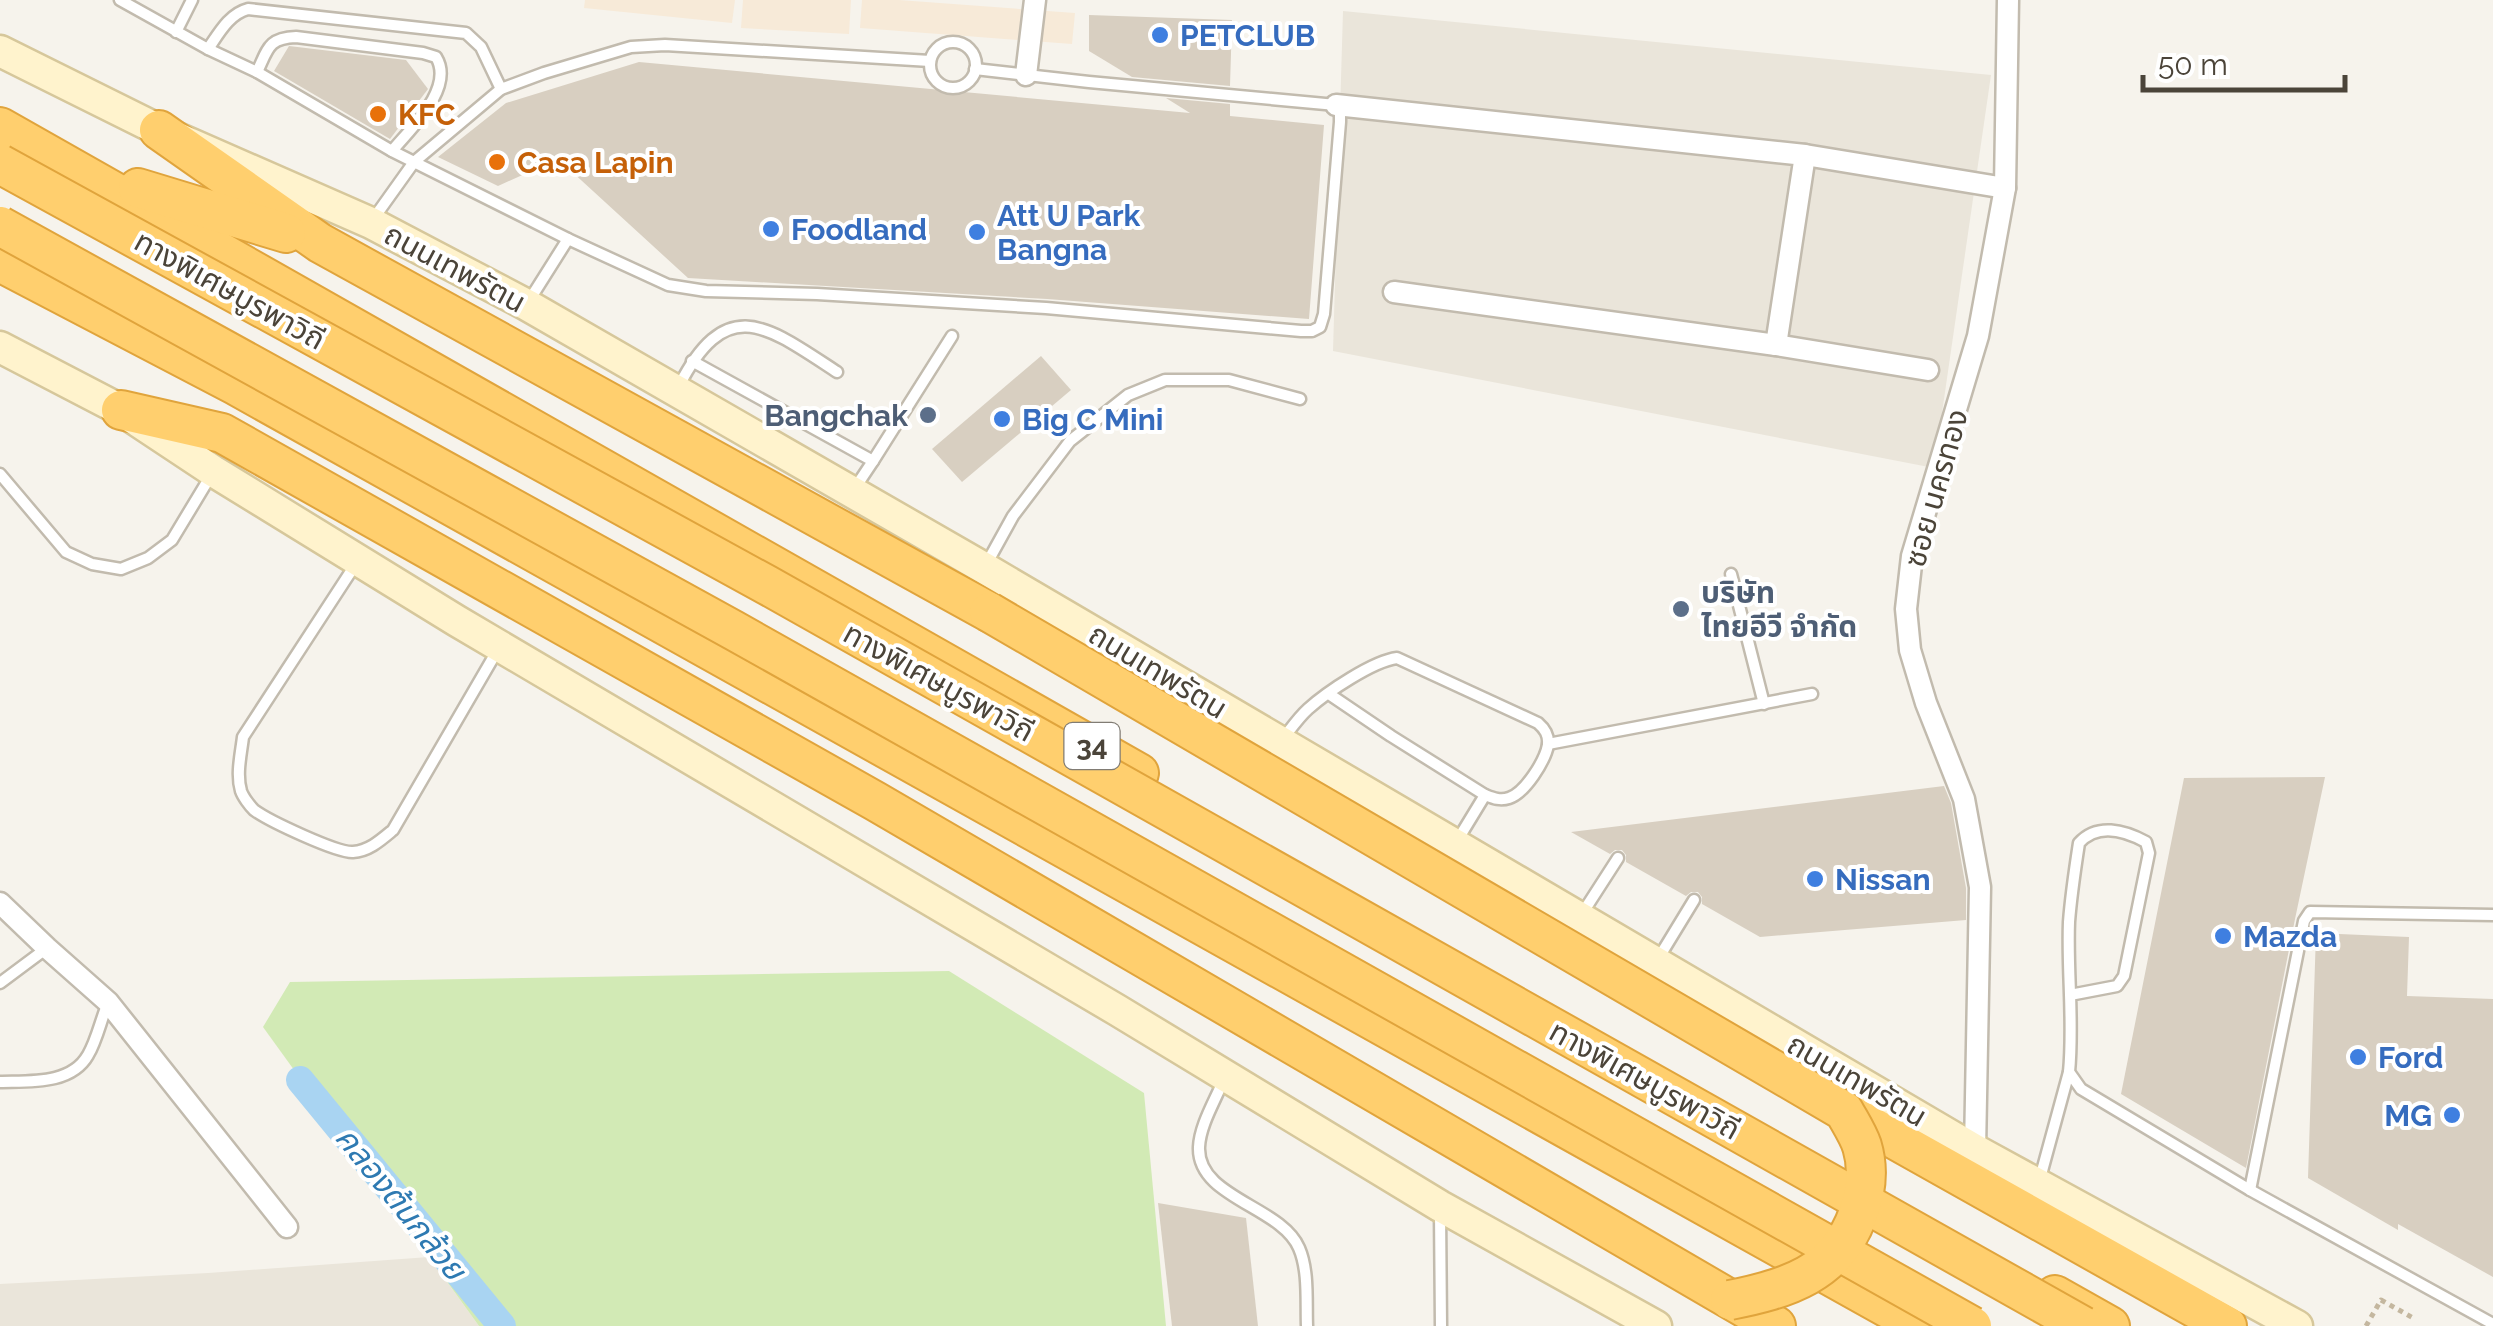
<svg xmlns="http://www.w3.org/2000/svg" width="2493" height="1326" font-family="Raleway,'Noto Sans Thai',sans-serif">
	<rect width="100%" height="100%" fill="#f6f3ec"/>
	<g fill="#eae5da">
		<path d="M1343,11L1991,75L1934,468L1333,351Z"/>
		<path d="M429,1257L479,1326H0V1284L208,1273Z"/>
	</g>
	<g fill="#f7ead8">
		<path d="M585,0H735L732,23L584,8Z"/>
		<path d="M743,0H851L849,34L741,28Z"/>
		<path d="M862,0H899L1075,13L1072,44L860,28Z"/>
	</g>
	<path fill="#d2eab5" d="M949,971L1144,1093L1166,1326H479L263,1027L290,982Z"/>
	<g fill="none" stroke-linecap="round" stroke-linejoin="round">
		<path stroke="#a9d4f2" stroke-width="28" d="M300,1080L502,1326"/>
	</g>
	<g fill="#d8cfc1">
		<path d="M1089,15L1232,20L1230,86L1132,77L1089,51Z"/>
		<path d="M289,46L406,60L428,89L390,139L274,71Z"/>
		<path d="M639,62L1190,113L1166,98L1230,104V116L1324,125L1309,319L1047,299L688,278L558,159L498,186L438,157L506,103Z"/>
		<path d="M1041,356L1071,390L962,482L932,449Z"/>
		<path d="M2325,777L2295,919L2246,1168L2121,1094L2184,778Z"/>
		<path d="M1944,786L1951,803L1966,888V920L1760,937L1702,904V897L1698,892H1691L1686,896L1626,862V855L1622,850H1615L1610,854L1571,832Z"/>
		<path d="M2316,933L2409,937L2407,996L2493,999V1277L2398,1224V1230L2308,1178Z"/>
		<path d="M1158,1203L1246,1218L1258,1326H1172Z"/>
	</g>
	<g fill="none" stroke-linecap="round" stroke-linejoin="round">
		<defs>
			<g id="lane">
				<path d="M120,0L208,49L257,72L392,151L568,239L668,285L706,291L817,294L1046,308L1301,331H1312L1320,327L1324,314L1340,122V113L1336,105L1089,82L975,69"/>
				<path d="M176,32L192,0"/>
				<circle cx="953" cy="65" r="23"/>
				<path d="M208,49C219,33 229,14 248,9L466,33L481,47L501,89"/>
				<path d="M257,72C268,49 268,38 296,37L423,53L436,57C455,88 411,128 392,151"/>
				<path d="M374,218L414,162L501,89L544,73L631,47L665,45L930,61"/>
				<path d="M527,304L568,239"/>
				<path d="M692,361L873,461L855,488"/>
				<path d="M679,386C727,292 768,327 837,372"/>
				<path d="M873,461L952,336"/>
				<path d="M0,474L66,552L92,564L121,569L148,558L172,540L213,472"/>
				<path d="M357,562L243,737C241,754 236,774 241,791C243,797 250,806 254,810C269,821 337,853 353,852C369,851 381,840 393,830L497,651"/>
				<path d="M987,563L1013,516L1070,441L1128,395L1165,380H1229L1300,399"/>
				<path d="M1731,574L1764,704"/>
				<path d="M1282,740C1290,730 1298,718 1308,709C1327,692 1373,661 1397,658L1538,723C1545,729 1549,735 1548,745C1545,761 1525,793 1509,798C1500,801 1493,798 1485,795L1391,736L1329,694"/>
				<path d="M1548,744L1812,694"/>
				<path d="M1457,841L1485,795"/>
				<path d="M1580,917L1618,858"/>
				<path d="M1658,959L1694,900"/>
				<path d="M0,983L47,948"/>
				<path d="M2070,995L2117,986L2124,976L2149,853L2146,842C2124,830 2097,823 2079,843C2075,869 2071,895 2069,922C2067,972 2074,1022 2069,1072L2081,1089L2250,1190L2493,1324"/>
				<path d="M1223,1081C1215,1101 1200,1125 1199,1147C1197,1198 1281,1206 1299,1248C1309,1271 1306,1302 1307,1326"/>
				<path d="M0,1082C29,1081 71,1085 88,1055C97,1040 101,1019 108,1003"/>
				<path d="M2039,1182L2069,1072"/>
				<path d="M2250,1190L2304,921L2310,912L2493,915"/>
				<path d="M1440,1212L1441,1326"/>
			</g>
			<g id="street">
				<path d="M1026,75L1035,0"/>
				<path d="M1336,105L1805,155L1776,345"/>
				<path d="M1805,155L2005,188"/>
				<path d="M1394,292L1776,345L1928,370"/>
				<path d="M0,903L47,948L108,1002L287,1227"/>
				<path d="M1975,1150L1980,887L1964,799L1926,703L1910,650L1906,609L1912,556L1978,336L2005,188L2008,0"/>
			</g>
			<g id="secondary">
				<path d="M0,51L159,130L371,223L527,305L984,568L1975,1150L2297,1326"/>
				<path d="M0,347L121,410L213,471L457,621L1117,1010L1440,1206L1656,1326"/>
			</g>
			<g id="highway">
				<path d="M0,127L1139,773"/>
				<path d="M159,130L320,243L989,612"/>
				<path d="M138,188L286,233"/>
				<path d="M0,262L235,385L1920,1326"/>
				<path d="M121,410L222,433L875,801L1776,1326"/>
				<path d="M1844,1111L2227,1326"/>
				<path d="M2055,1295L2110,1326"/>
			</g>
		</defs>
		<use href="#lane" stroke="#c2bbae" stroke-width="15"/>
		<use href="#street" stroke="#c2bbae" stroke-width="25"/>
		<use href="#secondary" stroke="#d6c79b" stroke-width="35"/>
		<use href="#highway" stroke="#e0a43c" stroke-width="42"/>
		<path stroke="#c4b79f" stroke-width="5" stroke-dasharray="5 5" stroke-linecap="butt" d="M2366,1326L2381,1300L2415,1319"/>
		<use href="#lane" stroke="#fff" stroke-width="10"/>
		<use href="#street" stroke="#fff" stroke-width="20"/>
		<use href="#secondary" stroke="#fff3cd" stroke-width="30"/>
		<use href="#highway" stroke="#ffcf6e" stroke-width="38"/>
		<defs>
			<g id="highway-bridge">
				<path d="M0,164L767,585L2083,1326"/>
				<path d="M0,226L733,630L1972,1326"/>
				<path d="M989,612L1844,1111C1850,1122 1858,1134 1862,1146C1869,1169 1866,1192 1858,1214C1837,1274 1786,1289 1730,1300"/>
			</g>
		</defs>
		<use href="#highway-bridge" stroke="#e0a43c" stroke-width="42" stroke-linecap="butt"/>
		<use href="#highway-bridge" stroke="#ffcf6e" stroke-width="38"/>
	</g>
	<g fill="#3f7fe0" stroke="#fff" stroke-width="4">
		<circle cx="1160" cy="35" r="10"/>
		<circle cx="771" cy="229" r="10"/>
		<circle cx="977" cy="232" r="10"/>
		<circle cx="1002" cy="419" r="10"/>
		<circle cx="1815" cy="879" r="10"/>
		<circle cx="2223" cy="936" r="10"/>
		<circle cx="2358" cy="1057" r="10"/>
		<circle cx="2452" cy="1115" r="10"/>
	</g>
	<g fill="#e8710a" stroke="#fff" stroke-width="4">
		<circle cx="378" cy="114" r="10"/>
		<circle cx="497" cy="162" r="10"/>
	</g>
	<g fill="#5c6f8a" stroke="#fff" stroke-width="4">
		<circle cx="928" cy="415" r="10"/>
		<circle cx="1681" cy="609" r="10"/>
	</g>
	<g text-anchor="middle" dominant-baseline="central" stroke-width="8" stroke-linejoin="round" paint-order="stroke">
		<rect fill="#fff" stroke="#817c74" stroke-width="2.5" x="1064.5" y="723" width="55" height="46" rx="8"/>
		<g font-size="28" font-weight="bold" fill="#4b4439">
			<text x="1092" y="746">34</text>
		</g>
		<g font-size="30" font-weight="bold" fill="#366cbe" stroke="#fff" text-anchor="start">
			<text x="1180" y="35">PETCLUB</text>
			<text x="997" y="215">Att U Park<tspan x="997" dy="34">Bangna</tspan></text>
			<text x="791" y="229">Foodland</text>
			<text x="1022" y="419">Big C Mini</text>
			<text x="1835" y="879">Nissan</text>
			<text x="2243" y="936">Mazda</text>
			<text x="2378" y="1057">Ford</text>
			<text x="2432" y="1115" text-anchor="end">MG</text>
		</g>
		<g font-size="30" font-weight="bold" fill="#c56008" stroke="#fff" text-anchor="start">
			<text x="398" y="114">KFC</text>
			<text x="517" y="162">Casa Lapin</text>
		</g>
		<g font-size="30" fill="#4b4439" stroke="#fff">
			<text transform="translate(455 268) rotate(28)">ถนนเทพรัตน</text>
			<text transform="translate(230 290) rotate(29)">ทางพิเศษบูรพาวิถี</text>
			<text transform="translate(1936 488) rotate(-74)">ซอย นครทอง</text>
			<text transform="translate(1158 671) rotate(31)">ถนนเทพรัตน</text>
			<text transform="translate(939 682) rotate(29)">ทางพิเศษบูรพาวิถี</text>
			<text transform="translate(1645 1080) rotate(29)">ทางพิเศษบูรพาวิถี</text>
			<text transform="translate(1857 1080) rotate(30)">ถนนเทพรัตน</text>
		</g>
		<g font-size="30" font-weight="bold" fill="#4e5e75" stroke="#fff" text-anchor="end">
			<text x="908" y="415">Bangchak</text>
			<text x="1701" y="592" text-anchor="start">บริษัท<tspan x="1701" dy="34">ไทยอีวี จำกัด</tspan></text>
		</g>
		<g font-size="32" font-style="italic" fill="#2e7ab2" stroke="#fff">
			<text transform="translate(401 1203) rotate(51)">คลองต้นกล้วย</text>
		</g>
	</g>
	<path d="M2143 75v15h202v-15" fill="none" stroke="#4b4439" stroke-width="5"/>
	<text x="2158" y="75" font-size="30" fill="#4b4439" stroke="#ffffff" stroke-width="8" paint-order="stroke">50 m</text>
</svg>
